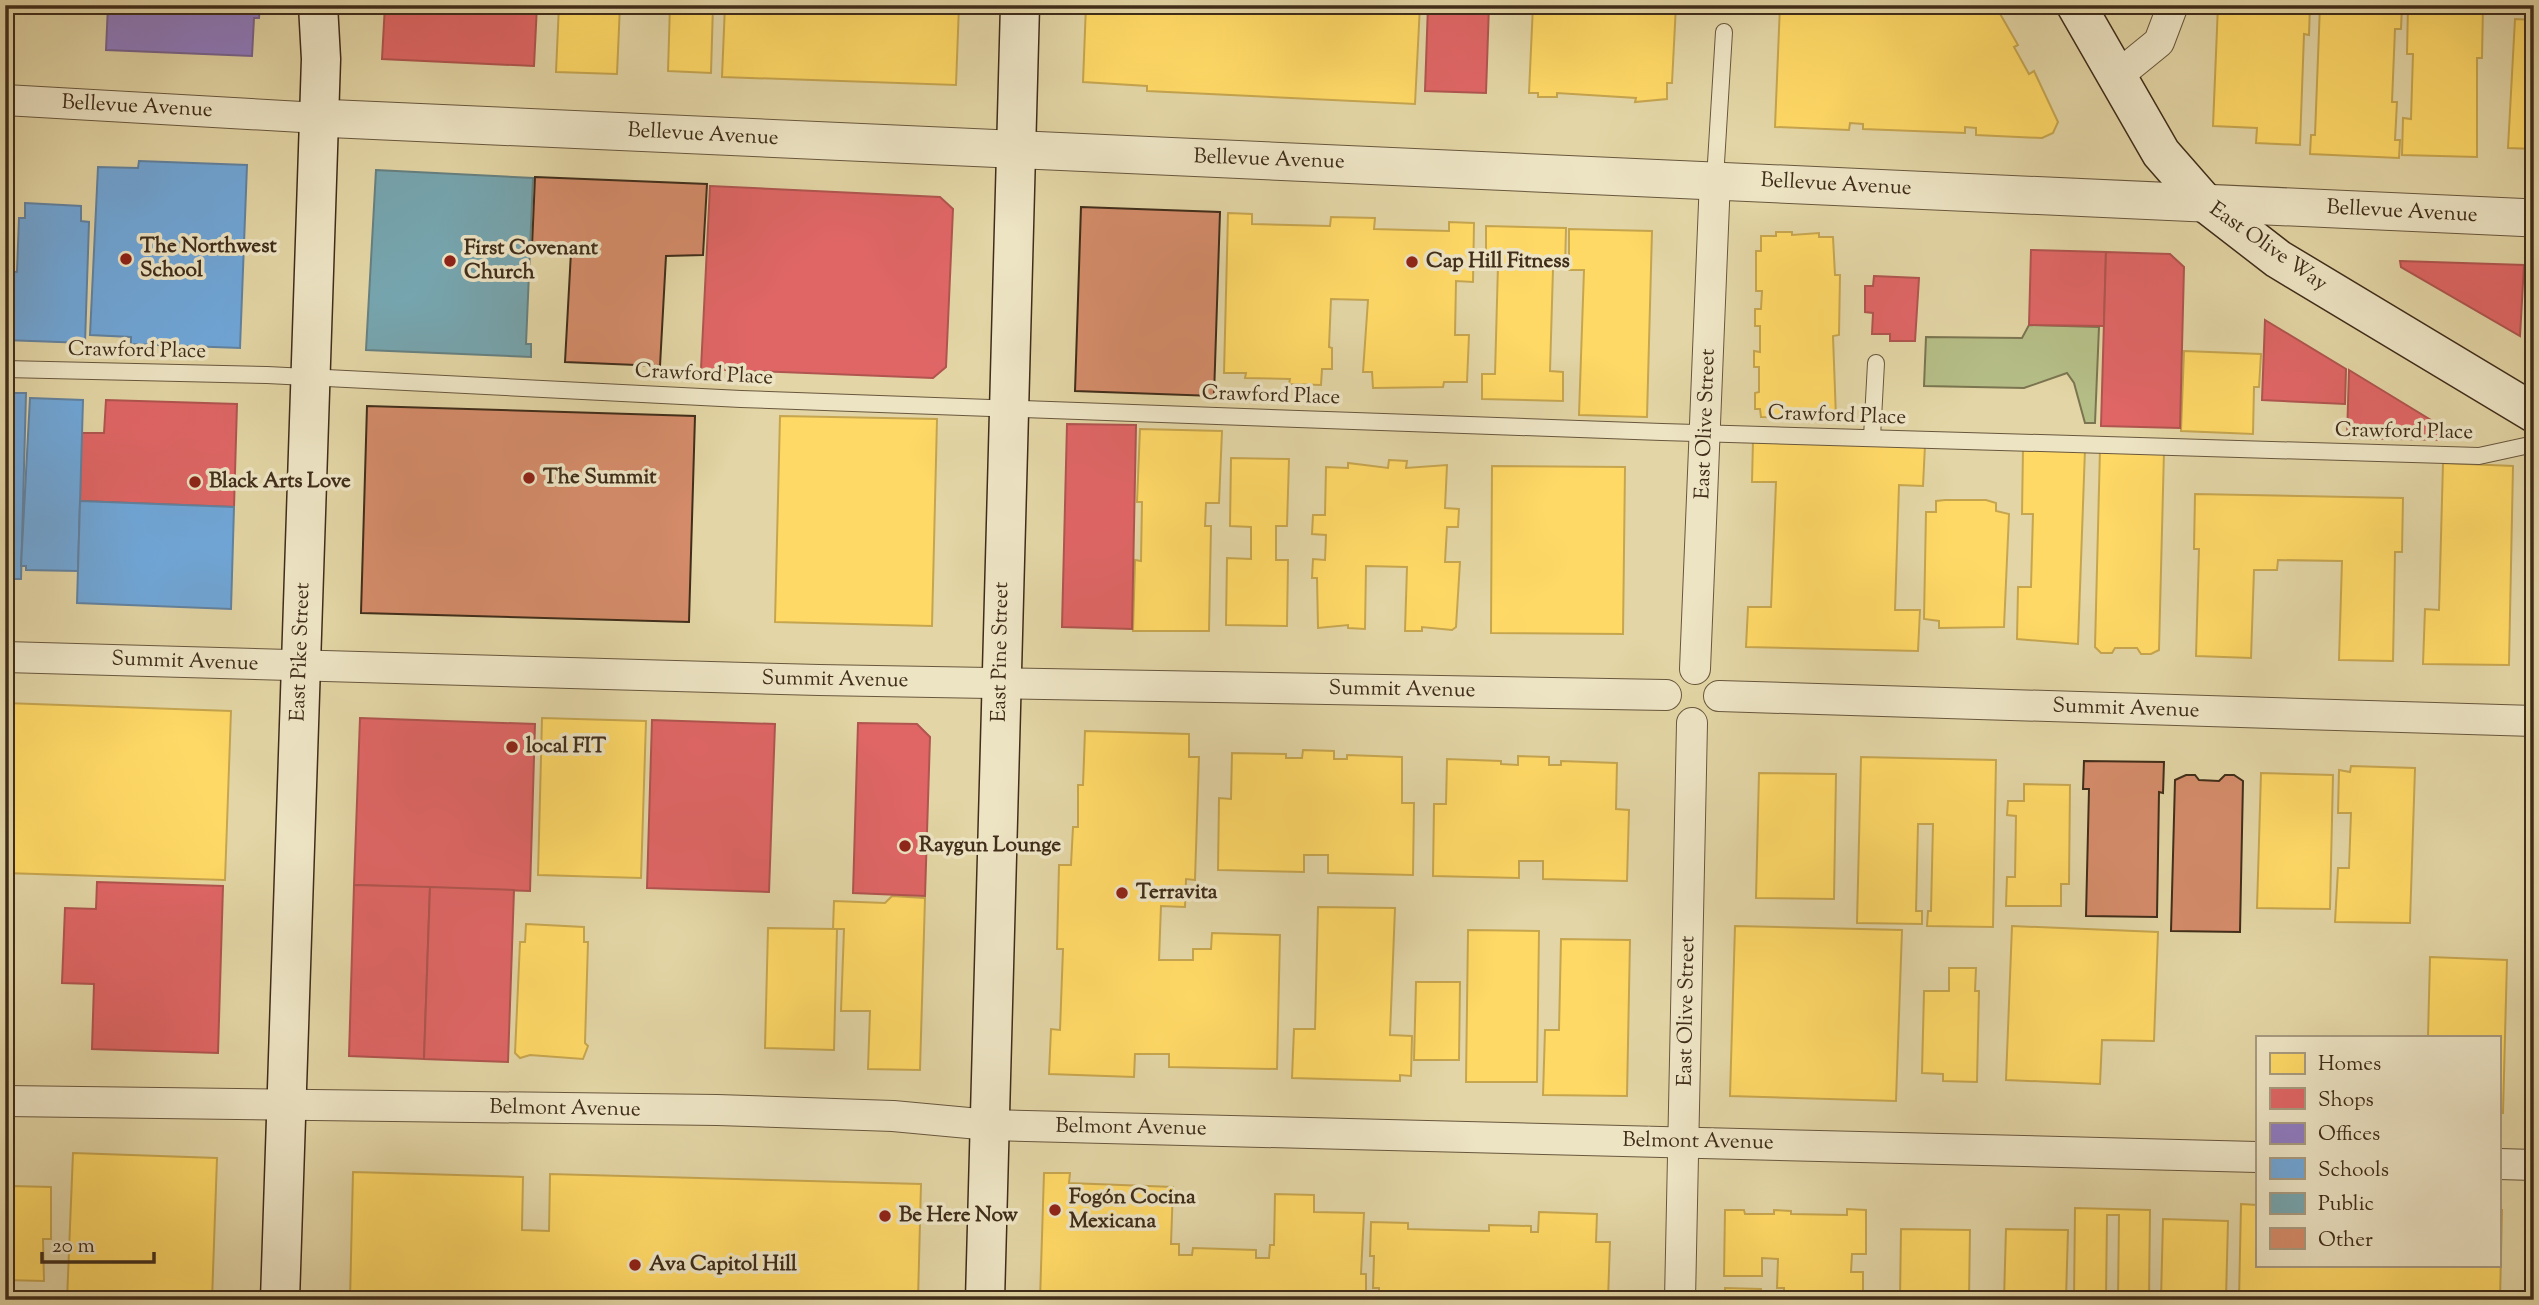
<svg xmlns="http://www.w3.org/2000/svg" width="2539" height="1305" font-family="'Sorts Mill Goudy',serif">
	<rect width="100%" height="100%" fill="#e3d5a5"/>
	<filter id="stains"><feTurbulence type="fractalNoise" baseFrequency=".00286" numOctaves="4"/><feColorMatrix values="0 0 0 0 .2 0 0 0 0 .09 0 0 0 0 .02 0 0 0 .5 -.17"/></filter>
	<radialGradient id="worn" r=".72"><stop offset=".6" stop-color="#630" stop-opacity="0"/><stop offset="1" stop-color="#630" stop-opacity=".3"/></radialGradient>
	<path fill="#b5bd86" stroke="#7a7550" stroke-width="2" d="M2029,325L2099,327L2095,423H2085L2074,383L2067,373L2024,388L1924,386L1926,337L2022,338Z"/>
	<g fill="#ffd966" stroke="#c6a54f" stroke-width="2">
		<path d="M559,5H620L617,74L556,72Z"/>
		<path d="M670,5H713L711,73L668,71Z"/>
		<path d="M725,5H959L956,85L722,77Z"/>
		<path d="M1086,5H1420L1415,104L1147,91V86L1083,82Z"/>
		<path d="M1533,5H1676L1672,83H1667V99L1635,102L1636,98L1557,93V97H1538V93H1529Z"/>
		<path d="M1780,5H1995L2018,45L2014,47L2029,74L2034,71L2058,122L2053,133L2042,138L1976,135V128L1965,127V133L1863,129V124L1850,123L1849,130L1775,127Z"/>
		<path d="M2218,5H2310L2309,35L2304,34L2300,145L2256,143L2257,128L2213,126Z"/>
		<path d="M2320,5H2402L2401,29H2395L2392,102H2397L2395,140H2400L2399,158L2310,154L2311,135H2315Z"/>
		<path d="M2408,5H2483L2482,58H2477V157L2402,155L2403,118L2411,119L2413,54H2407Z"/>
		<path d="M2515,19L2534,20V149L2508,148Z"/>
		<path d="M1228,213L1252,214V224L1330,226L1331,217L1375,218L1374,229L1449,231V222L1474,223L1473,282L1456,281L1455,335H1469L1467,382H1444L1443,387L1373,388L1372,372H1363L1368,300L1331,299L1329,347L1332,348V369H1322L1321,385L1289,384L1290,379L1245,378L1246,373H1224Z"/>
		<path d="M1486,226L1566,228L1565,269H1553L1550,371L1563,372V401L1482,399V374H1495L1498,265H1486Z"/>
		<path d="M1569,229L1652,231L1647,417L1579,415L1584,270H1569Z"/>
		<path d="M1776,232H1792V235L1819,233V237H1833L1835,275H1840L1839,335L1833,336L1836,418L1761,417L1760,409H1755V393L1759,392V367H1754V351L1760,352V326H1755V309H1761L1762,291H1756V251H1761V236H1776Z"/>
		<path d="M2184,351L2261,354L2259,387H2254L2253,434L2181,431Z"/>
		<path d="M780,416L937,419L932,626L775,622Z"/>
		<path d="M1140,429L1222,431L1219,503H1206L1205,526H1211L1209,631H1133L1135,560L1141,561L1142,502H1137Z"/>
		<path d="M1753,440L1925,445L1923,486L1899,485L1895,610H1920L1918,651L1746,647L1748,607H1771L1776,482H1752Z"/>
		<path d="M2023,448L2085,449L2078,644L2017,639L2018,587H2031L2033,514H2022Z"/>
		<path d="M2100,449L2164,451L2159,650L2151,654H2141L2137,648H2115L2112,653H2101L2095,647Z"/>
		<path d="M1231,458L1289,459L1287,526H1276V560H1288L1287,626L1226,625L1227,558L1251,559V527L1230,526Z"/>
		<path d="M1389,460L1407,461L1406,468L1447,465L1445,508L1459,509L1458,527H1447L1445,562H1460L1456,627L1452,630L1422,627V631H1405L1407,567L1366,566L1365,629L1348,628V625L1318,628L1317,578H1312L1313,559L1325,560L1326,535L1312,534L1313,515H1325L1326,467L1348,468V463L1388,468Z"/>
		<path d="M2443,463L2513,466L2509,665L2423,664L2425,609L2439,610Z"/>
		<path d="M1492,466L1625,467L1623,634L1491,633Z"/>
		<path d="M2195,494L2403,498L2402,552H2395L2393,661L2339,660L2342,561L2278,560L2277,570H2254L2251,658L2196,656L2199,549H2194Z"/>
		<path d="M1945,500H1986L1996,503V511L2009,514L2004,627L1939,628V621L1924,619L1926,512H1936V501Z"/>
		<path d="M5,703L231,711L225,880L5,873Z"/>
		<path d="M542,718L646,721L641,878L538,875Z"/>
		<path d="M1085,731L1189,734V757H1199L1195,880L1186,879L1185,907L1161,906L1159,960H1193V949H1211L1212,933L1280,935L1277,1069L1169,1067V1054H1135L1134,1077L1049,1074L1051,1029L1060,1030L1063,949H1057L1059,865H1071L1073,827H1078V785H1083Z"/>
		<path d="M1303,750L1334,751V759H1347V755L1402,757V803H1414L1413,875L1328,873V855H1304V872L1218,870L1219,798L1231,799L1232,753L1286,754V758H1302Z"/>
		<path d="M1518,756L1549,757V765H1561V761L1617,763L1616,809L1629,810L1627,881L1543,879V861H1519V878L1433,876L1434,804H1446L1447,759L1501,761V764L1518,765Z"/>
		<path d="M1861,757L1996,760L1993,927L1927,926L1928,911H1931L1933,824H1918L1916,911H1922V924L1857,923Z"/>
		<path d="M2351,766L2415,768L2410,923L2335,922L2338,868H2349L2351,813H2338L2339,770L2350,772Z"/>
		<path d="M1759,773L1836,774L1834,899L1756,898Z"/>
		<path d="M2261,773L2333,775L2330,909L2257,908Z"/>
		<path d="M2024,784L2070,785L2069,884H2061V906H2006L2007,877H2015L2016,816L2007,815L2008,801H2024Z"/>
		<path d="M892,896L925,898L920,1070L868,1069L870,1011H841L844,929H833L834,901L885,903Z"/>
		<path d="M1318,907L1395,908L1390,1035L1412,1036L1411,1076L1400,1075V1081L1292,1078L1294,1029H1315Z"/>
		<path d="M526,924L584,927V942H588L585,1043L588,1046L583,1059L530,1055L520,1058L515,1053L520,942H525Z"/>
		<path d="M1735,926L1902,930L1896,1101L1730,1096Z"/>
		<path d="M2012,926L2158,932L2154,1041L2102,1040L2100,1084L2006,1080Z"/>
		<path d="M768,928L837,929L834,1050L765,1048Z"/>
		<path d="M1468,930L1539,931L1537,1082H1466Z"/>
		<path d="M1561,939L1630,940L1627,1096L1543,1095L1545,1030H1559Z"/>
		<path d="M2430,957L2507,960L2503,1113H2499V1037H2428Z"/>
		<path d="M1949,968H1976L1975,991H1979L1977,1082L1943,1081V1074L1922,1073L1924,991H1949Z"/>
		<path d="M1416,982H1460L1459,1060H1414Z"/>
		<path d="M73,1153L217,1158L212,1300H67Z"/>
		<path d="M353,1172L523,1177L522,1230L549,1231L550,1174L921,1184L918,1300H350Z"/>
		<path d="M1044,1173H1070L1069,1183L1173,1187L1171,1244H1179V1255H1192L1193,1248L1256,1250V1258H1269L1270,1245H1274L1275,1194L1314,1195V1212L1364,1213L1361,1274H1366V1300H1040Z"/>
		<path d="M10,1186L51,1187V1239H43L44,1281L5,1280V1213H9Z"/>
		<path d="M2241,1204L2257,1205V1265H2499V1210H2502L2500,1300H2239Z"/>
		<path d="M2075,1208L2150,1210L2149,1300H2118L2119,1215H2107L2106,1300H2074Z"/>
		<path d="M1847,1209L1866,1210V1254H1852L1851,1272H1863V1296H1851V1300H1784V1288H1777L1778,1259L1762,1258V1276H1724L1725,1210H1744L1745,1214H1774V1210L1791,1211V1214L1847,1215Z"/>
		<path d="M1539,1212L1597,1214L1596,1242H1610L1608,1300H1379V1288H1373L1374,1256H1370L1371,1222L1408,1223V1229L1489,1231V1225L1531,1226V1232H1538Z"/>
		<path d="M2163,1219L2228,1221L2226,1300H2161Z"/>
		<path d="M1901,1229L1970,1230L1969,1300H1900Z"/>
		<path d="M2006,1229L2068,1230L2066,1300H2004Z"/>
		<path d="M1725,1288L1761,1289L1760,1300H1725Z"/>
	</g>
	<g fill="#e06666" stroke="#b0554f" stroke-width="2">
		<path d="M385,5H537L534,66L382,59Z"/>
		<path d="M1428,5H1489L1486,93L1425,91Z"/>
		<path d="M710,186L940,197L953,209L946,367L933,378L701,369Z"/>
		<path d="M2031,250L2106,252L2104,326L2029,325Z"/>
		<path d="M2106,252L2170,254L2184,267L2180,428L2101,426Z"/>
		<path d="M2400,261L2524,265L2520,336L2401,267Z"/>
		<path d="M1874,276L1919,278L1915,341H1890V334H1872L1873,313L1865,312V286H1873Z"/>
		<path d="M2265,320L2346,369L2345,404L2262,400Z"/>
		<path d="M2349,370L2449,431V440L2347,438Z"/>
		<path d="M106,400L237,404L234,507L80,501L81,433H104Z"/>
		<path d="M1067,424L1136,425L1132,629L1062,627Z"/>
		<path d="M360,718L535,724L530,891L354,885Z"/>
		<path d="M652,720L775,724L769,892L647,888Z"/>
		<path d="M858,723L917,724L930,737L925,896L853,893Z"/>
		<path d="M97,882L223,886L218,1053L92,1049L94,984L62,983L65,908L96,909Z"/>
		<path d="M354,885L430,887L424,1059L349,1056Z"/>
		<path d="M430,887L514,890L508,1062L424,1059Z"/>
	</g>
	<path fill="#8e7cc3" stroke="#776490" stroke-width="2" d="M108,5H260L259,18H254L252,56L106,50Z"/>
	<g fill="#6fa8dc" stroke="#6183a2" stroke-width="2">
		<path d="M139,161L247,165L240,348L131,344V337L90,335L98,167L138,168Z"/>
		<path d="M25,203L81,206V221L89,222L85,343L5,340V271L17,272L19,218H25Z"/>
		<path d="M5,393H26L21,579H5Z"/>
		<path d="M30,398L83,400L78,571L26,570V566H21Z"/>
		<path d="M80,501L234,507L231,609L77,603Z"/>
	</g>
	<path fill="#76a5af" stroke="#668182" stroke-width="2" d="M376,170L533,178L526,344H531V357L366,350Z"/>
	<g fill="#d58c6a" stroke="#402d1a" stroke-width="2">
		<path d="M535,177L707,184L703,255L666,256L660,366L565,362L571,252L532,247Z"/>
		<path d="M1081,207L1220,212L1214,396L1075,391Z"/>
		<path d="M367,406L695,416L689,622L361,613Z"/>
		<path d="M2084,761L2164,762L2163,793L2159,792L2157,917L2086,916L2089,789H2083Z"/>
		<path d="M2186,775H2195L2199,780L2219,781L2225,775H2234L2243,781L2240,932L2171,931L2175,780Z"/>
	</g>
	<g fill="none" stroke-linecap="round" stroke-linejoin="round">
		<defs>
			<g id="service">
				<path d="M1715,179L1724,32"/>
				<path d="M5,369L267,375L741,399L1662,432L2479,456L2534,444"/>
				<path d="M1872,437L1876,363"/>
			</g>
			<g id="minor">
				<path d="M2116,77L2159,42L2173,5"/>
				<path d="M5,100L319,118"/>
				<path d="M5,657L819,680L1666,695"/>
				<path d="M1695,669L1715,179"/>
				<path d="M1719,696L2534,721"/>
				<path d="M5,1101L717,1110L893,1116L990,1125L2257,1157"/>
				<path d="M2499,1164L2534,1165"/>
				<path d="M1680,1300L1692,723"/>
			</g>
			<path id="tertiary" d="M319,118L2534,218"/>
			<g id="secondary">
				<path d="M2076,5L2161,153L2203,201L2278,259L2534,413"/>
				<path d="M280,1300L321,59L318,5"/>
				<path d="M985,1300L1020,5"/>
			</g>
		</defs>
		<use href="#service" stroke="#69573d" stroke-width="18"/>
		<use href="#minor" stroke="#69573d" stroke-width="32"/>
		<use href="#tertiary" stroke="#69573d" stroke-width="39"/>
		<use href="#secondary" stroke="#402d1a" stroke-width="41"/>
		<use href="#service" stroke="#ede4c4" stroke-width="16"/>
		<use href="#minor" stroke="#ede4c4" stroke-width="30"/>
		<use href="#tertiary" stroke="#ede4c4" stroke-width="37"/>
		<use href="#secondary" stroke="#ede4c4" stroke-width="38"/>
	</g>
	<g fill="#8f2418" stroke="#ede4c4" stroke-width="2.5">
		<circle cx="126" cy="259" r="7"/>
		<circle cx="450" cy="261" r="7"/>
		<circle cx="1412" cy="262" r="7"/>
		<circle cx="529" cy="478" r="7"/>
		<circle cx="195" cy="482" r="7"/>
		<circle cx="512" cy="747" r="7"/>
		<circle cx="905" cy="846" r="7"/>
		<circle cx="1122" cy="893" r="7"/>
		<circle cx="1055" cy="1210" r="7"/>
		<circle cx="885" cy="1216" r="7"/>
		<circle cx="635" cy="1265" r="7"/>
	</g>
	<g text-anchor="middle" dominant-baseline="central" stroke-width="7" stroke-linejoin="round" paint-order="stroke">
		<g font-size="21" fill="#402d1a" stroke="#ede4c4">
			<text transform="translate(137 107) rotate(3)">Bellevue Avenue</text>
			<text transform="translate(703 135) rotate(3)">Bellevue Avenue</text>
			<text transform="translate(1269 160) rotate(2)">Bellevue Avenue</text>
			<text transform="translate(1836 185) rotate(3)">Bellevue Avenue</text>
			<text transform="translate(2402 212) rotate(3)">Bellevue Avenue</text>
			<text transform="translate(2268 247) rotate(35)">East Olive Way</text>
			<text transform="translate(137 351) rotate(1)">Crawford Place</text>
			<text transform="translate(704 375) rotate(3)">Crawford Place</text>
			<text transform="translate(1271 396) rotate(2)">Crawford Place</text>
			<text transform="translate(1837 416) rotate(2)">Crawford Place</text>
			<text transform="translate(1706 424) rotate(-88)">East Olive Street</text>
			<text transform="translate(2404 432) rotate(1)">Crawford Place</text>
			<text transform="translate(301 652) rotate(-88)">East Pike Street</text>
			<text transform="translate(1001 652) rotate(-89)">East Pine Street</text>
			<text transform="translate(185 662) rotate(2)">Summit Avenue</text>
			<text transform="translate(835 680) rotate(1)">Summit Avenue</text>
			<text transform="translate(1402 690) rotate(1)">Summit Avenue</text>
			<text transform="translate(2126 709) rotate(2)">Summit Avenue</text>
			<text transform="translate(1687 1011) rotate(-89)">East Olive Street</text>
			<text transform="translate(565 1109) rotate(1)">Belmont Avenue</text>
			<text transform="translate(1131 1128) rotate(1)">Belmont Avenue</text>
			<text transform="translate(1698 1142) rotate(1)">Belmont Avenue</text>
		</g>
		<g font-size="21" font-weight="bold" fill="#402d1a" stroke="#ede4c4" text-anchor="start">
			<text x="140" y="247">The Northwest<tspan x="140" dy="24">School</tspan></text>
			<text x="464" y="249">First Covenant<tspan x="464" dy="24">Church</tspan></text>
			<text x="1426" y="262">Cap Hill Fitness</text>
			<text x="543" y="478">The Summit</text>
			<text x="209" y="482">Black Arts Love</text>
			<text x="526" y="747">local FIT</text>
			<text x="919" y="846">Raygun Lounge</text>
			<text x="1136" y="893">Terravita</text>
			<text x="1069" y="1198">Fogón Cocina<tspan x="1069" dy="24">Mexicana</tspan></text>
			<text x="899" y="1216">Be Here Now</text>
			<text x="649" y="1265">Ava Capitol Hill</text>
		</g>
	</g>
	<rect width="2539" height="1305" fill="none" stroke="#e3d5a5" stroke-width="28"/>
	<rect x="7" y="7" width="2525" height="1291" fill="none" stroke="#402d1a" stroke-width="3.5"/>
	<rect x="14" y="14" width="2511" height="1277" fill="none" stroke="#402d1a" stroke-width="2"/>
	<rect x="2256" y="1036" width="245" height="231" fill="#ede4c4" stroke="#a89b80" stroke-width="2"/>
	<rect x="2270" y="1053" width="35" height="21" fill="#ffd966" stroke="#a89b80" stroke-width="2"/>
	<text x="2318" y="1070" font-size="21" fill="#402d1a">Homes</text>
	<rect x="2270" y="1088" width="35" height="21" fill="#e06666" stroke="#a89b80" stroke-width="2"/>
	<text x="2318" y="1106" font-size="21" fill="#402d1a">Shops</text>
	<rect x="2270" y="1123" width="35" height="21" fill="#8e7cc3" stroke="#a89b80" stroke-width="2"/>
	<text x="2318" y="1140" font-size="21" fill="#402d1a">Offices</text>
	<rect x="2270" y="1158" width="35" height="21" fill="#6fa8dc" stroke="#a89b80" stroke-width="2"/>
	<text x="2318" y="1176" font-size="21" fill="#402d1a">Schools</text>
	<rect x="2270" y="1193" width="35" height="21" fill="#76a5af" stroke="#a89b80" stroke-width="2"/>
	<text x="2318" y="1210" font-size="21" fill="#402d1a">Public</text>
	<rect x="2270" y="1228" width="35" height="21" fill="#d58c6a" stroke="#a89b80" stroke-width="2"/>
	<text x="2318" y="1246" font-size="21" fill="#402d1a">Other</text>
	<path d="M42 1252v10h112v-10" fill="none" stroke="#402d1a" stroke-width="3.5"/>
	<text x="52" y="1252" font-size="21" fill="#402d1a" stroke="#ede4c4" stroke-width="5" paint-order="stroke">20 m</text>
	<rect width="100%" height="100%" filter="url(#stains)"/>
	<rect width="100%" height="100%" fill="url(#worn)"/>
</svg>
